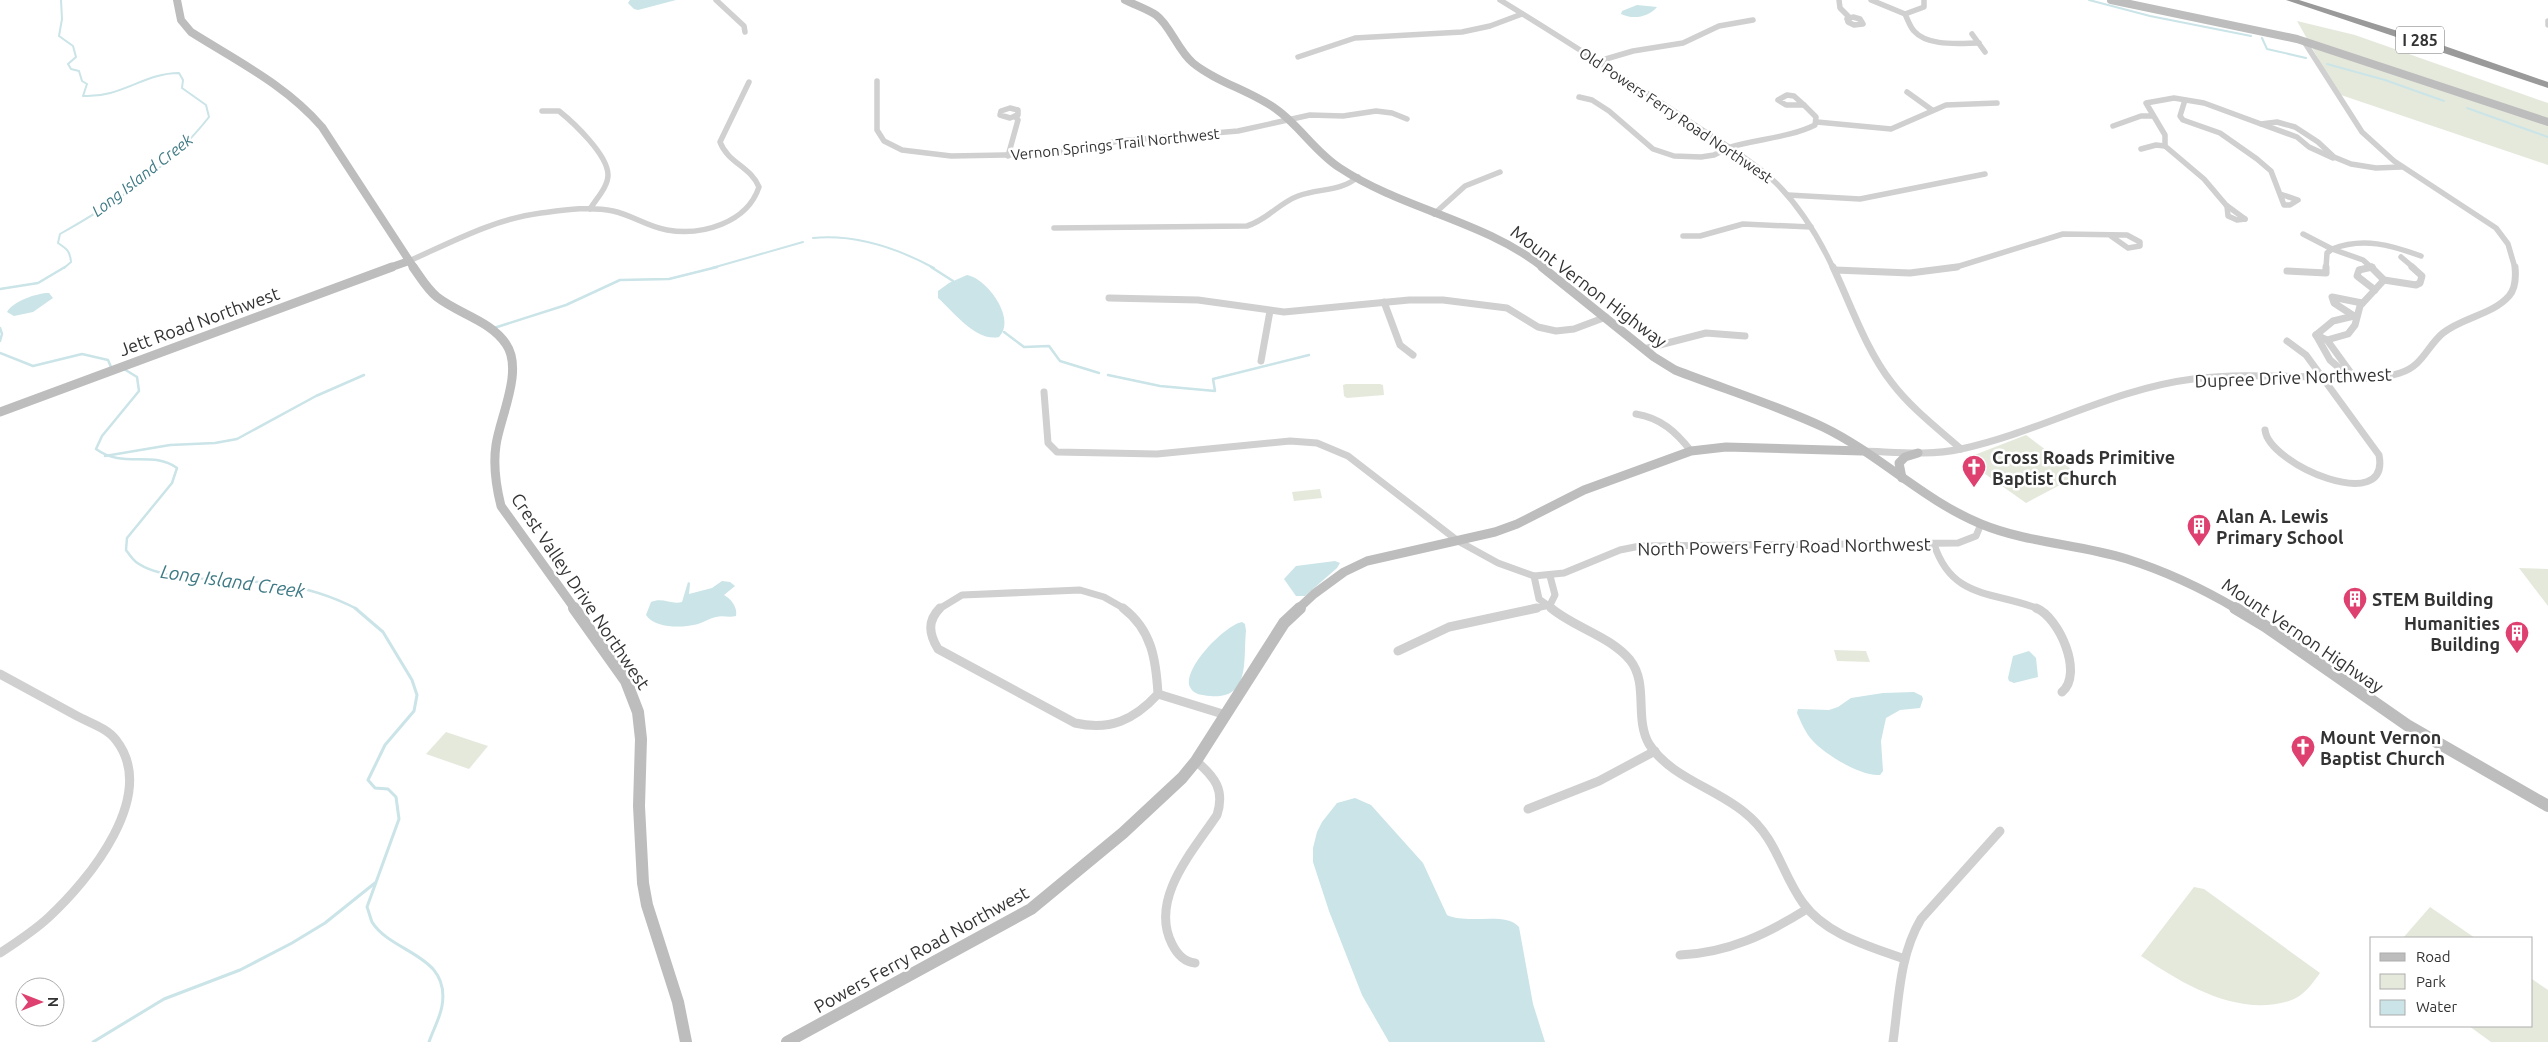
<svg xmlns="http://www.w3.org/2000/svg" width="2548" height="1042" font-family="Ubuntu,sans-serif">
	<rect width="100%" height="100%" fill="#fff"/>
	<g fill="#e5e9dc">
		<path d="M2297,21L2355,35L2548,103V165L2338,94Z"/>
		<path d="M1346,384H1380L1383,385L1384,395L1347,398L1344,396L1343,385Z"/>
		<path d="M2026,435L2079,475L2026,503L1964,459Z"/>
		<path d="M1320,489L1322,498L1294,501L1292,492Z"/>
		<path d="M2519,568L2548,569V606Z"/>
		<path d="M1834,650L1866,651L1870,662L1837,661Z"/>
		<path d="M446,732L488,746L469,769L426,754Z"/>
		<path d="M2194,887L2204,889L2320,973C2312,984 2303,997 2289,1001C2237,1017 2183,984 2141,956Z"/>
		<path d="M2430,907L2475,938H2403Z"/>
		<path d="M2532,979L2548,990V1042H2491L2469,1026H2532Z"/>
	</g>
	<g fill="#cae4e8">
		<path d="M630,0H676L638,10L634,9L628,3Z"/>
		<path d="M1637,5L1657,7C1649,17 1633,20 1621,14L1622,11Z"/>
		<path d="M967,275C988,279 1017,320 999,337C976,342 954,312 938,298V291L949,283Z"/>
		<path d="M49,293L53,298L33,312L14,316L7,312C13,301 37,293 49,293Z"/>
		<path d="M1335,561L1340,563L1337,568L1305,596H1296L1284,579L1296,566Z"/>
		<path d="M722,581L730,582L735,586L724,595C730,598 738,607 736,616C729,618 723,615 716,617C710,618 704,622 698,624C684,628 655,629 646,615L651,602C663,597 671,605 682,602L688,582L690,583L689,594L712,588Z"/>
		<path d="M1242,622L1245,624L1246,631C1243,660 1251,700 1210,696C1202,695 1194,695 1190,687C1182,669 1225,625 1242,622Z"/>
		<path d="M2029,651L2036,658L2038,677L2014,683L2009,681L2008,678L2013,656Z"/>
		<path d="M1914,692L1922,696L1923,699L1920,708L1900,710L1886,718L1881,741L1883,771L1880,775C1862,777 1824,754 1812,740C1805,732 1801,722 1797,713L1798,709L1829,710L1838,707L1851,698L1883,693Z"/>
		<path d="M1355,798L1371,805L1423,863L1447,915C1468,925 1506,911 1519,927L1533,1004L1545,1042H1389L1362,995L1329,911L1313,862V848L1317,832L1322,822L1337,803Z"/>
	</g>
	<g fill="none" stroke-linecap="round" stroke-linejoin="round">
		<g stroke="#cae4e8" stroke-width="2">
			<path d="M61,0L62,19L59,36L73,46L76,57L68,64L71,69L79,71L82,81L87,84L83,96C121,98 144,73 179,73L183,80L182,88L206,105L209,117C170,167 115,203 60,234L58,243C67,249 70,251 71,262L64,268"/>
			<path d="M2089,0L2150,16L2251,36"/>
			<path d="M2262,38L2267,49L2306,58"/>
			<path d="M2327,64L2385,80L2444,101"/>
			<path d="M2467,108L2548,137"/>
			<path d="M813,238C855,234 897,248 934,268"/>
			<path d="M712,268L803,242"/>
		</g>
		<g stroke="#cae4e8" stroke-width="2.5">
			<path d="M931,267L953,281"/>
			<path d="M0,289L38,283L65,267"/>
			<path d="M0,328L2,334L0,341"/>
			<path d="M494,328L566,305L620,280L669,279L717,267"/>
			<path d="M1004,332L1024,347L1049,346L1060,361L1099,373"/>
			<path d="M0,353L33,366L82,354L108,360L111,367"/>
			<path d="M124,369L137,377L139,391L102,436L96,449C123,469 152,450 177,468L172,483L127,538L126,550C129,554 132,559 136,562C165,584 241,578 278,584C307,588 332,596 357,609"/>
			<path d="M1108,375L1160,386L1215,391L1213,379L1309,355"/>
			<path d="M105,456L170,445L215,443L237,439L316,396L364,375"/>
		</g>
		<g stroke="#cae4e8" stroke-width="3">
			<path d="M355,608L383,632L412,680L417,695L414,711L385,745L368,780L375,788L388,789L396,797L399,819L367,907C369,912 370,917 372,922C392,954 451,954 442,1006C440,1018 433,1030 429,1042"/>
			<path d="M93,1042L164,999L240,970L292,943L325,923L375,883"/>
		</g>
		<g stroke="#d0d0d0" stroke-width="5.5">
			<path d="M716,0L744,26L745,32"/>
			<path d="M1500,0C1564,39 1627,80 1689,121C1718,141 1751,159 1776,183C1800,207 1819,238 1833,268"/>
			<path d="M1839,0L1840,8L1850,18"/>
			<path d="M1871,0L1905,14C1908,20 1910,27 1914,31C1928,47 1960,43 1979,43"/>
			<path d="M1905,14L1924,7V0"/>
			<path d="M1853,17L1860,19L1863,24L1854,25L1848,22L1847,19Z"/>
			<path d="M2548,21V25"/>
			<path d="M1972,34L1985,52"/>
			<path d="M2305,43L2362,132L2394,161L2496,228L2508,244L2515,268"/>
			<path d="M1298,57L1355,38L1462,32L1490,26L1522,14"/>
			<path d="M1599,61L1633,51L1683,43L1719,26L1753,20"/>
			<path d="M877,81V130L884,141L902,150L951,156L1051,154L1119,141L1238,131L1310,115L1343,116L1376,111L1392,113L1407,119"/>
			<path d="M1907,92L1932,110"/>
			<path d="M1787,95L1794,96L1804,105H1786L1778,100Z"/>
			<path d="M1579,97L1592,100L1609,111L1653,149L1674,156L1701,157L1714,155L1728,148"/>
			<path d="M2185,100L2180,116L2183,120L2220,133L2257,159L2271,171L2284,205H2290L2298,200L2280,194"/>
			<path d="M1010,108L1018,110V115L1010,118L1000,115L1001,111Z"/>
			<path d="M542,111H559C574,123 608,155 608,175C608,187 596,199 590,209"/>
			<path d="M1817,122L1891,129L1946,105L1997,103"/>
			<path d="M2261,124L2297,137L2309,147L2333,158"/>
			<path d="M2113,126L2141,116H2153"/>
			<path d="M1727,148C1755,139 1789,138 1815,125L1816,117L1804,105"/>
			<path d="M2141,149L2156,145L2165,146"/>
			<path d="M1008,156L1018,120L1015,116"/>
			<path d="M1788,195L1860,199L1985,174"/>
			<path d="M2227,206L2228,216L2237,220L2245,219"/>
			<path d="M1434,214L1465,186L1500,172"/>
			<path d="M2245,219L2226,205L2204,179L2165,146V135L2146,103L2174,98L2204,103L2261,124L2277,122L2295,127L2318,142L2334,157L2351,164L2376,168L2401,167"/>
			<path d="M1054,228L1247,226C1267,220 1279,203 1298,196C1319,188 1340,192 1358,177"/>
			<path d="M2303,234L2332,249L2327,253L2326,268"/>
			<path d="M1683,236H1700L1743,224L1811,227"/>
			<path d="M2401,257L2414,268"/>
			<path d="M409,261C452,242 494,219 541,213C564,210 590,206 613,211C632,215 648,227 667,230C702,236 747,223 759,187C751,167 728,163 720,142L749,82"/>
			<path d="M1953,268L2063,234L2127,235L2140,242V246L2128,248L2111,236"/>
			<path d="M2366,268L2373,267"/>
			<path d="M2372,268L2363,260L2332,249C2363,237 2391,245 2421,256"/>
		</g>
		<g stroke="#d0d0d0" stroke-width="7">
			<path d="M1833,267C1851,305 1866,350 1892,383C1911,408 1937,428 1961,449"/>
			<path d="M2372,267L2359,270L2357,276L2375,290"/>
			<path d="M1835,270L1910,273L1957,267"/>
			<path d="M2287,271L2326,273V267"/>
			<path d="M2384,280L2416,285L2420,283L2422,276L2412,267"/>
			<path d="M1109,298L1198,300L1284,312L1409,300H1443L1507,308L1538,327L1556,331L1574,329L1606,317"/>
			<path d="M1384,302L1400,345L1413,355"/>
			<path d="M2354,316L2334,303L2332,297L2362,303"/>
			<path d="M2316,335L2327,340L2351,373V378"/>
			<path d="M2316,335L2330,360L2351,378"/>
			<path d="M2316,335L2333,321L2354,316"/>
			<path d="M2327,340L2348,334L2355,325L2360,306L2384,280L2371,267"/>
			<path d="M1644,349L1706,333L1745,336"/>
			<path d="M1261,361L1270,311"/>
			<path d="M1044,392L1048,443L1057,452L1157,454L1290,441L1317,443L1348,456L1458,541L1498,563L1534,576L1564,573L1620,550L1640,546L1958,543L1976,536L1981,524"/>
			<path d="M1636,414C1661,418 1676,432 1691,451"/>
			<path d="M2265,430C2269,465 2391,516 2379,455L2306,355L2287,341"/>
			<path d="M1863,451C1896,452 1929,456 1961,449C2040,432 2112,389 2193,379C2233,374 2274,376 2314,377C2342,378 2373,382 2400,373C2423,366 2427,346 2443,333C2463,317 2492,315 2509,296C2516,288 2516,277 2515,267"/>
			<path d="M1934,544C1952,600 1994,591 2039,609"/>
			<path d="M1534,576L1539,599L1553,609"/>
			<path d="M1550,576L1555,595L1550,605"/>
			<path d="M939,609L962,595L1080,590L1104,597L1125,609"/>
			<path d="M1531,609L1550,605"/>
		</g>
		<g stroke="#d0d0d0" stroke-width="9">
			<path d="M940,608C927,621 929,634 938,649L1075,723C1110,731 1134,720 1158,694C1156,660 1152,630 1123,608"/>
			<path d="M1551,608C1575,628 1610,636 1630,660C1649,684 1634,718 1649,744C1670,777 1715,788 1744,812C1778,839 1780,871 1803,903C1826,935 1869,946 1904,959"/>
			<path d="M2036,608C2059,617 2084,674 2062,692"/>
			<path d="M1398,651L1449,627L1537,608"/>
			<path d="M0,674C26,688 51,702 77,716C90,723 107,728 116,740C159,795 89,880 49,917C34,931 17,942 0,953"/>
			<path d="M1158,694L1226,715"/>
			<path d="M1528,809L1599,781L1655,751"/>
			<path d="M1680,955C1728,953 1767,934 1807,909"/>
			<path d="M1195,963C1184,962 1177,954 1172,944C1149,899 1193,851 1217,815C1225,790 1215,777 1196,761"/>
			<path d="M1893,1042C1899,1000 1899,956 1921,919L2000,831"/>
		</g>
		<g stroke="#bdbdbd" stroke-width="8">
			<path d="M177,0L181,20L191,32C237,61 286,85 322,127L414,268"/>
			<path d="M1125,0C1135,5 1147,9 1156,15C1170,25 1178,51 1193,63C1216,82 1251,91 1276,109C1300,126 1315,152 1340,168C1404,210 1483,220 1544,268"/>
			<path d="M2111,0L2297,39L2548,122"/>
			<path d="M389,268L409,261"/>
		</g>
		<g stroke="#bdbdbd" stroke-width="9">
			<path d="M413,267C421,278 427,289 437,297C459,314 491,321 506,344C524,370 500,417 496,445C493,465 496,486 501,506L575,609"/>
			<path d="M1542,267L1654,357L1675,370C1724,389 1776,405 1823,427C1879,454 1923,500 1981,524C2027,543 2079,544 2127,559C2165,571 2203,589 2237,609"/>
			<path d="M0,412L392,267"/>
			<path d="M1902,478L1899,463L1905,457L1918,453"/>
			<path d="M1298,609L1314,594L1344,572L1367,561L1495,532L1517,524L1584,490L1691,451L1726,447L1862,451"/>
		</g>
		<g stroke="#bdbdbd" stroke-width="12">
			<path d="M574,608L626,681L638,712L641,739L639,806L643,883L647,905L678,1002L686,1042"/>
			<path d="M2235,608L2265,626L2407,725L2548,806"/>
			<path d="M787,1042L1031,909L1123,833L1182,778L1196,761L1284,623L1300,608"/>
		</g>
		<path fill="#9a9a9a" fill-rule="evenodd" d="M2286,0H2299L2436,43L2548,82V88Z"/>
	</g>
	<defs>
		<symbol id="church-pin" viewBox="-11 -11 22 30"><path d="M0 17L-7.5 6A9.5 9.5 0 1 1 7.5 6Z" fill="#de4070" stroke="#fff"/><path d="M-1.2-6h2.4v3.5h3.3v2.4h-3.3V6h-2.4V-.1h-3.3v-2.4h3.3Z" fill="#fff"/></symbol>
		<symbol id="building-pin" viewBox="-11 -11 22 30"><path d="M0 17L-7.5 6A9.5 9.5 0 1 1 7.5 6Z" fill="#de4070" stroke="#fff"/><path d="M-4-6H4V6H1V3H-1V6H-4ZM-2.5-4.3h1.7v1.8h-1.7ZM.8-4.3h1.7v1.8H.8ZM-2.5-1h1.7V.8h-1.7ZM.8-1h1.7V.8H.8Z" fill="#fff"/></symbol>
	</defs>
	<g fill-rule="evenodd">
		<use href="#church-pin" x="1960" y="453" width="28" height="38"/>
		<use href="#building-pin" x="2185" y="512" width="28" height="38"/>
		<use href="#building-pin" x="2341" y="585" width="28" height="38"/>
		<use href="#building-pin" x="2503" y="619" width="28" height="38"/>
		<use href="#church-pin" x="2289" y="733" width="28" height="38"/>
	</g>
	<g text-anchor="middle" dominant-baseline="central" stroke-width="5" stroke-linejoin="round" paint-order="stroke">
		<g font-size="15" fill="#333" stroke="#fff">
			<text transform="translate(1676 115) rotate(34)">Old Powers Ferry Road Northwest</text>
			<text transform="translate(1115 144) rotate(-6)">Vernon Springs Trail Northwest</text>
		</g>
		<rect fill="#fff" stroke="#707070" stroke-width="1" x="2396" y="26.5" width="48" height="27" rx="4"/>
		<g font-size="16" font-weight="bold" fill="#333">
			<text x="2420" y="40">I 285</text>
		</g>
		<g font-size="16" font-style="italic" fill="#3e7a85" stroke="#fff">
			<text transform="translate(142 175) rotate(-38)">Long Island Creek</text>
		</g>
		<g font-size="18" fill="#333" stroke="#fff">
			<text transform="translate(1589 286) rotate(37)">Mount Vernon Highway</text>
			<text transform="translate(199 321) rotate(-20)">Jett Road Northwest</text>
			<text transform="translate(2293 377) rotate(-2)">Dupree Drive Northwest</text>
			<text transform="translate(1784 546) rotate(-1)">North Powers Ferry Road Northwest</text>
			<text transform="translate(581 591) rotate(56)">Crest Valley Drive Northwest</text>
			<text transform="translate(2303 635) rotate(34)">Mount Vernon Highway</text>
			<text transform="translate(921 949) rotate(-29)">Powers Ferry Road Northwest</text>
		</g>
		<g font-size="18" font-weight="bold" fill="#333" stroke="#fff" text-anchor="start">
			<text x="1992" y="457">Cross Roads Primitive<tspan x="1992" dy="21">Baptist Church</tspan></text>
			<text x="2216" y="516">Alan A. Lewis<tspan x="2216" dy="21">Primary School</tspan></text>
			<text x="2372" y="599">STEM Building</text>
			<text x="2500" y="623" text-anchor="end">Humanities<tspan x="2500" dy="21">Building</tspan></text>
			<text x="2320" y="737">Mount Vernon<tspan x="2320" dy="21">Baptist Church</tspan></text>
		</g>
		<g font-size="19" font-style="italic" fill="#3e7a85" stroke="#fff">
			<text transform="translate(233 581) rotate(8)">Long Island Creek</text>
		</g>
	</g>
	<rect x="2370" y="937" width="162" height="90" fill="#ffffff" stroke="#adadad"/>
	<rect x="2380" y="953" width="25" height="8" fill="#bdbdbd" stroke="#adadad"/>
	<text x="2416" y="962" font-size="15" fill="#333333">Road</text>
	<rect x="2380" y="974" width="25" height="15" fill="#e5e9dc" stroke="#adadad"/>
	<text x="2416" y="987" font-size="15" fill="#333333">Park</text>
	<rect x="2380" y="1000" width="25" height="15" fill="#cae4e8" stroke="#adadad"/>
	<text x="2416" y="1012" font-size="15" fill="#333333">Water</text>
	<g transform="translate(40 1002) rotate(90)"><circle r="24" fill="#ffffff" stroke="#adadad"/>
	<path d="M0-4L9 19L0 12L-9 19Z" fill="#de4070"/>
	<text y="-8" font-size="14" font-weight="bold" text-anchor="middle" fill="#333333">N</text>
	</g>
</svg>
